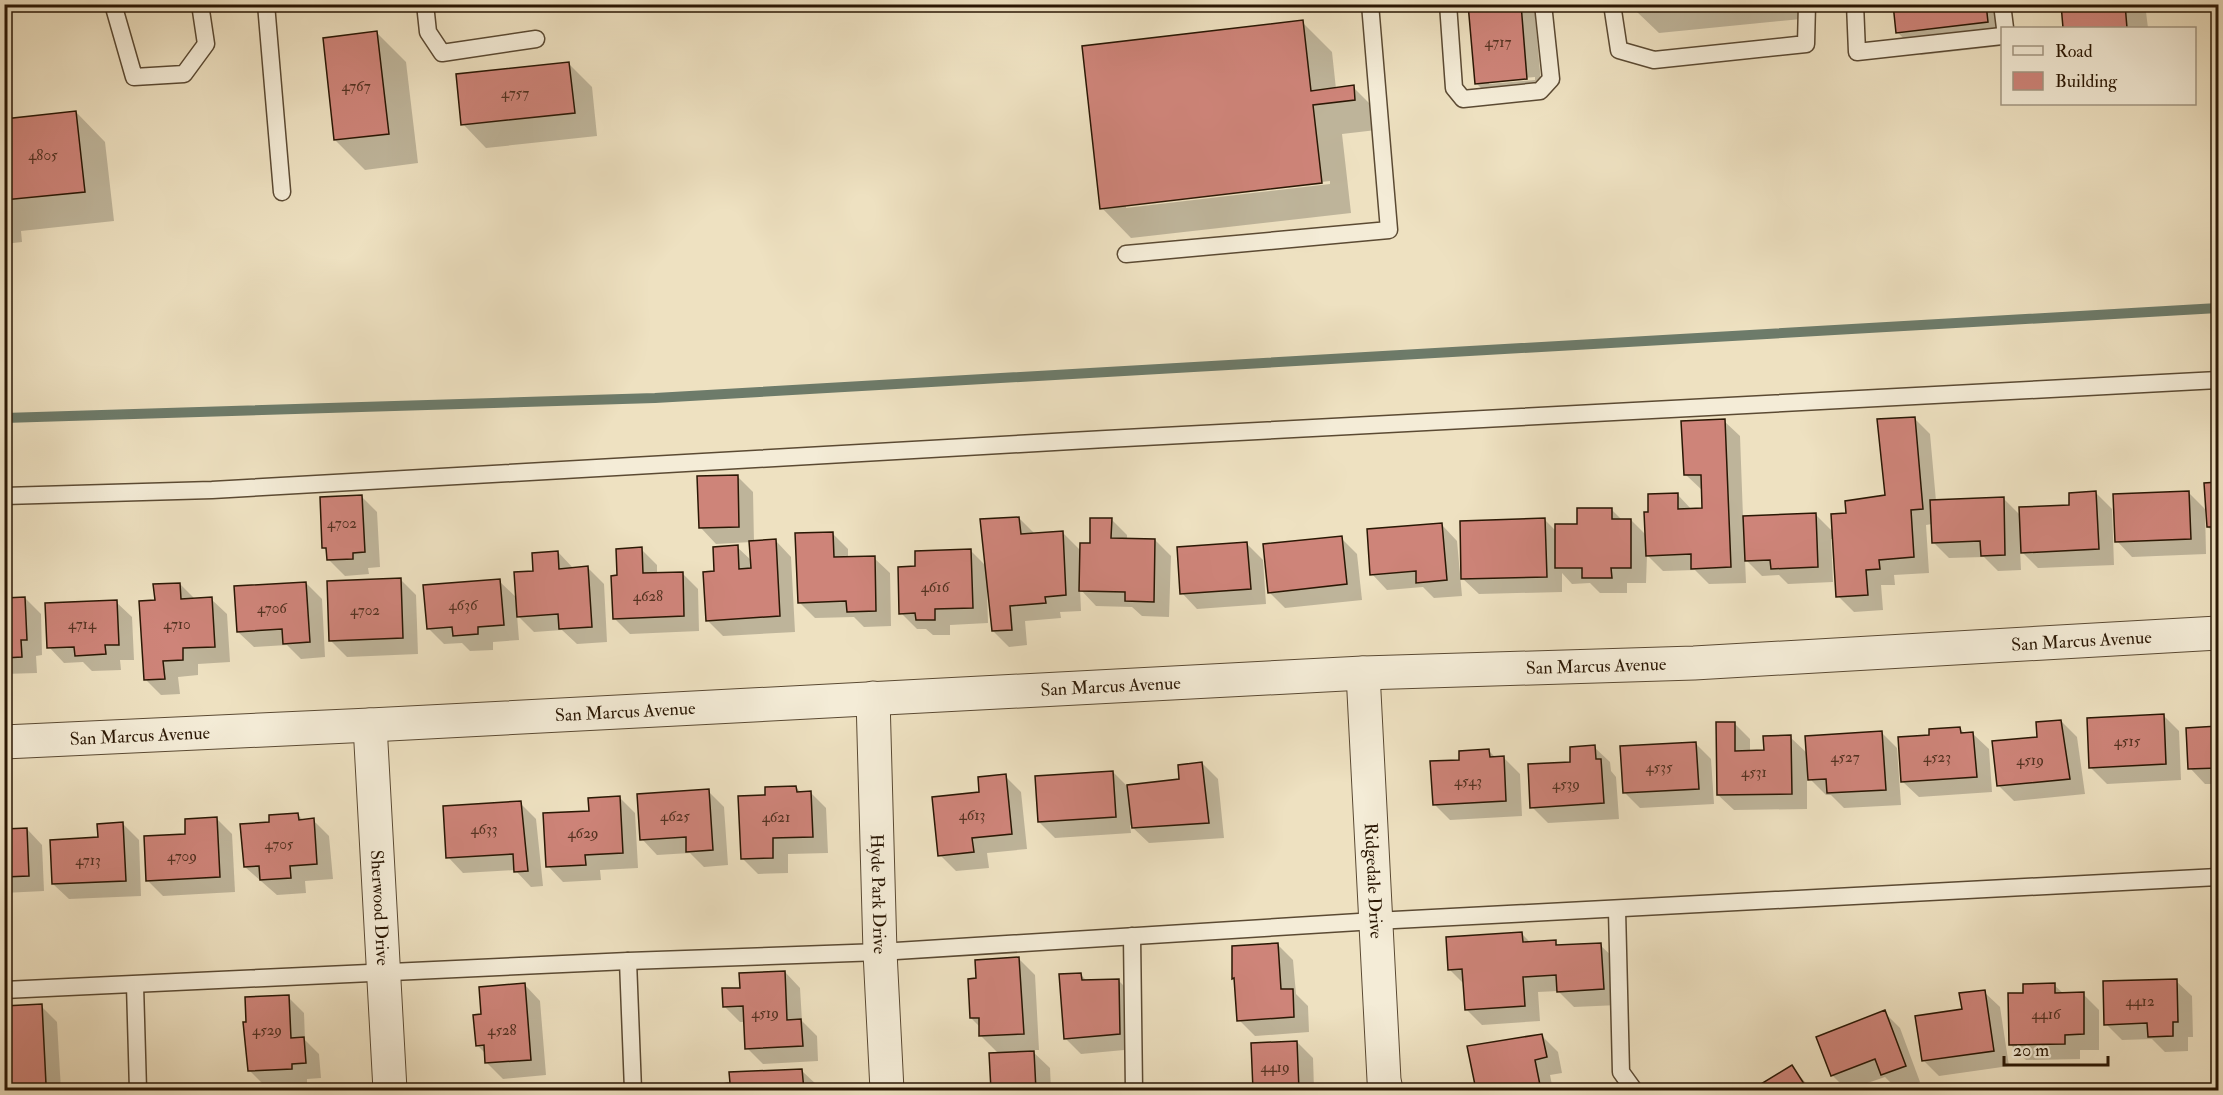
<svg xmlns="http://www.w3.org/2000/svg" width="2223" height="1095" font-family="'IM FELL Double Pica',serif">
	<rect width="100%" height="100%" fill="#eee1c1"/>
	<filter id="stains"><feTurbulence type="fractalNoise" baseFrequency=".00333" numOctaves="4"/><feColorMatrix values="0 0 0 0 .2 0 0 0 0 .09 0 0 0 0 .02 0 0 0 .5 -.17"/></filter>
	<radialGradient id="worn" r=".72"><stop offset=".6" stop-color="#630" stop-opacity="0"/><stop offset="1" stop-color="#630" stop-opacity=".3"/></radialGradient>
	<g fill="#0003" fill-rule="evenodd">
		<path d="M1469,4H1534L1542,94L1492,99L1476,83ZM1535,77V80L1489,84V81Z"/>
		<path d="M1635,4H1810L1811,18L1659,33L1635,10Z"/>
		<path d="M1894,4H2006L2002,28V46L1921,55L1897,32Z"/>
		<path d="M2062,4H2145L2148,28H2064Z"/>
		<path d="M1302,22L1332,52L1336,89L1353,87L1383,117L1385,129L1342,134L1351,213L1131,238L1102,208ZM1330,181V184L1126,208V205Z"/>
		<path d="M377,33L406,62L418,163L365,170L335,140Z"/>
		<path d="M569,64L592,87L597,136L486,148L463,124Z"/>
		<path d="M76,112L105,142L114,221L21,231L22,242L4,244V120Z"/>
		<path d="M4,278L9,324L4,325Z"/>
		<path d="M1914,418L1930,434L1936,501L2003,498L2021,516L2071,506L2096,493L2112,509L2114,565L2038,568L2020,550L2021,570L1998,571L1984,557L1949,558L1933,542L1932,524L1926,525L1929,573L1894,575L1895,585H1881L1883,610L1854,612L1838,596L1834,539H1831L1833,582L1788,584L1779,575L1762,576L1745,559L1746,583L1709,584L1695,570L1663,571L1647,555L1646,583H1627V593H1600L1590,583L1572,584L1562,573V592L1479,594L1461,577L1545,520L1556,531L1579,525L1611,509L1623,521L1631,520L1647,536L1677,494L1692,510L1704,509L1703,491L1686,475L1724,421L1740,436L1743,517L1815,514L1834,533L1848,514L1886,496Z"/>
		<path d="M737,476L753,492L754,542L776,541L791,557L795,632L723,636L707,620L716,573L737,547L752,561L751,542L716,544L701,528Z"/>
		<path d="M2218,484V537L2208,527L2205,485Z"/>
		<path d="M2188,492L2205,509L2206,554L2132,557L2117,541Z"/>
		<path d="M361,496L377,512L380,567L368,568L369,574L345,576L329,560L328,552L324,548Z"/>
		<path d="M1019,518L1035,534L1062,532L1081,551L1091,544L1111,519L1127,535V540H1155L1171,556L1169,617L1142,616L1132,607L1096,606L1080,589L1081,611L1060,612L1061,618L1025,621L1027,645L1009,647L993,631L989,591L987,592L988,623L950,625V635H933L926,629H917L901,613L917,567L970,550L987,567Z"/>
		<path d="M1442,525L1457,541L1462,596L1434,598L1423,587L1387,590L1372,574Z"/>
		<path d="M832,533L848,549V558H874L890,573L891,626L864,627L854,617L815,618L799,602Z"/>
		<path d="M1341,538L1357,554L1362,600L1285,608L1269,592Z"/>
		<path d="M1247,544L1263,560L1266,604L1197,609L1182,593Z"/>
		<path d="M641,549L657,565V574L682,573L698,589L699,631L630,634L614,618L619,577Z"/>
		<path d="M558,552L574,569L588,568L604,584L607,642L577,644L562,630L534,632L517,615L519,640L493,642V650L470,651L462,643L444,644L428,628L499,581L517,598L534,572Z"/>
		<path d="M400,579L416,595L418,654L347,657L331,641Z"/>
		<path d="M306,583L322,599L325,657L301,659L287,645L254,647L238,632Z"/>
		<path d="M180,584L195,599H211L227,614L230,662L198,664V675L178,677L180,694L161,695L145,679L156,602Z"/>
		<path d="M4,592L11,599L25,598L41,614L42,655L36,656L37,673L4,674Z"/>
		<path d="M116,602L132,617L134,660H120L121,670L92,671L83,662L64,663L49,647Z"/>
		<path d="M2163,715L2179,731L2181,780L2107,784L2091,768Z"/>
		<path d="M2061,721L2077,737L2085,794L2014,801L1998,785L2039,738Z"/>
		<path d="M1734,723L1750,739V752H1765L1790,737L1808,754L1881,732L1897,748L1901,805L1844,808L1831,795H1826L1810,779L1809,770H1807V809L1734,810L1718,795Z"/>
		<path d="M2218,728V784H2205L2190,768L2188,729Z"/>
		<path d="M1960,729L1965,734H1973L1989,749L1992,792L1919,797L1903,782L1931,737Z"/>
		<path d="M1695,743L1711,759L1714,804L1640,808L1624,792Z"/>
		<path d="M1594,747L1610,762L1611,771L1616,777L1619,819L1548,823L1532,807L1572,764Z"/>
		<path d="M1489,751L1496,758H1504L1520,774L1522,816L1450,820L1434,804L1461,761Z"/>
		<path d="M1202,763L1218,779L1224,838L1149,843L1130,825L1131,833L1055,838L1039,822L1113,772L1127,786L1181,780Z"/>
		<path d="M1005,776L1021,792L1027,849L987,853L989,868L956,871L940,855L981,793Z"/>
		<path d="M796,787L801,793L810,792L826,808L828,853L788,854V873L758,874L742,858L767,796Z"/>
		<path d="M708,791L724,807L728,865L704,867L690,853L657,855L642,839Z"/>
		<path d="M619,797L635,813L638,868L600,870L601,880L563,882L548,866L591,813Z"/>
		<path d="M520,803L536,819L543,886L531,887L515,870L463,873L448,857Z"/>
		<path d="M298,815L304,821L313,820L329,836L333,879L305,881L306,893L277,895L245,867L271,823Z"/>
		<path d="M217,819L232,834L235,892L163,896L147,880Z"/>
		<path d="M123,824L139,840L141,896L69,899L53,884L100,839Z"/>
		<path d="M27,829L42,845L44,891L4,893V830Z"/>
		<path d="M1522,934L1531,943L1555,942L1560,947L1600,945L1616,960L1619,1005L1574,1007L1558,991L1538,992L1540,1021L1482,1025L1466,1009L1465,985L1449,969Z"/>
		<path d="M1277,944L1293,960L1296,994L1308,1006L1309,1032L1255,1036L1239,1020L1236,981L1233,978Z"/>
		<path d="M1019,959L1035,975L1039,1050H1031L1050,1068L1051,1090H992L991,1055L999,1054L981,1036L980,1027L971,1018L977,980Z"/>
		<path d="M785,972L800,988L802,1021L817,1036L818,1061L763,1064L747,1048L745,1022H740L724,1006L742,989Z"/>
		<path d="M1081,975L1087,981L1118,980L1134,996L1135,1049L1081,1054L1065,1038Z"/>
		<path d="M2176,981L2192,996L2193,1037H2188V1051L2165,1052L2152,1039L2122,1040L2106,1024Z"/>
		<path d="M525,985L540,1001L546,1075L503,1079L487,1063L486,1054L477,1045L483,1016Z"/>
		<path d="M2054,985L2064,994H2083L2099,1010V1050H2080V1059L2026,1060L2010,1044L2025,994Z"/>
		<path d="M1984,992L2000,1007L2009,1066L1939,1076L1923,1060L1963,1010Z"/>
		<path d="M288,997L304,1013L305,1040L319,1054L321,1078L307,1079V1084L265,1086L249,1070Z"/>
		<path d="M41,1006L57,1022L61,1090H4V1008Z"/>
		<path d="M1884,1012L1900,1028L1920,1082L1898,1090L1885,1077L1847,1090L1832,1075Z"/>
		<path d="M1542,1036L1558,1052L1562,1073L1550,1075L1553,1090H1477L1469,1048Z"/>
		<path d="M1297,1042L1313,1058L1314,1090H1254L1253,1044Z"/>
		<path d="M1792,1067L1812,1090H1753Z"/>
		<path d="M802,1071L818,1086V1090H716V1086Z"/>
		<path d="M540,1087L544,1090H498V1089Z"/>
	</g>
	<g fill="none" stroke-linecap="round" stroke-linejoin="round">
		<path stroke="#6d7b6a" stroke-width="10" d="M4,418L655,398L2218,308"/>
	</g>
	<g fill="#ce8479" stroke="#2a1704" stroke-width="1.5">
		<path d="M1468,4H1521L1527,79L1475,84Z"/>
		<path d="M1633,4H1697L1634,11Z"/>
		<path d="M1893,4H1986L1988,22L1896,33Z"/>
		<path d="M2061,4H2125L2127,28H2063Z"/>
		<path d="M1303,20L1311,91L1354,85L1355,100L1313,105L1322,183L1100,209L1082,46Z"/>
		<path d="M377,31L389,134L334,140L323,38Z"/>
		<path d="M569,62L575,113L461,125L456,74Z"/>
		<path d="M76,111L85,192L4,200V119Z"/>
		<path d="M1915,417L1923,509L1911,510L1914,557L1879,560L1880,569L1866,570L1868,595L1836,597L1831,514L1846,513L1845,501L1885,495L1877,419Z"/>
		<path d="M1725,419L1731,567L1691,569V554L1646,556L1644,512H1648V494L1678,493V509L1702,508L1701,475H1684L1681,421Z"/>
		<path d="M738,475L739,527L699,528L697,476Z"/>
		<path d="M2218,482V527H2207L2204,483Z"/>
		<path d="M2096,491L2099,549L2021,553L2019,507L2069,505V493Z"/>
		<path d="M2189,491L2191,539L2115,542L2113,494Z"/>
		<path d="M362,495L365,552L353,553V559L327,560L326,548H322L320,497Z"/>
		<path d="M2004,497L2005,555L1981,556L1980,541L1932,543L1930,500Z"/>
		<path d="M1577,508H1612V519H1631V568H1611L1612,578H1582V568H1555V524H1577Z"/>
		<path d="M1816,513L1818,567L1771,569L1770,560L1745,561L1743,516Z"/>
		<path d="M1019,517L1021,534L1063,531L1066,595L1045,597L1046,603L1010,606L1012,630L992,631L980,519Z"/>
		<path d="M1090,518H1112L1111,538L1155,539L1154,602L1125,601V592L1079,591L1080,543H1090Z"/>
		<path d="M1545,518L1547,577L1461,579L1460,521Z"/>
		<path d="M1442,523L1447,580L1416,583V571L1370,575L1367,529Z"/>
		<path d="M833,532L834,557L875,556L876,611L847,612L846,601L798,603L795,533Z"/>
		<path d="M1342,536L1347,584L1268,593L1263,544Z"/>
		<path d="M776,539L780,616L706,621L703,572L714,571L713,547L738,545L739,569L751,568L749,541Z"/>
		<path d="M1247,542L1251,589L1180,594L1177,547Z"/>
		<path d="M642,547L643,573L683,572L684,616L613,619L611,576L617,575L616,549Z"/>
		<path d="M971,549L973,608L935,609V620H916L915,613L899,614L898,567L915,566V551Z"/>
		<path d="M558,551L559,569L588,566L592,627L559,629L558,614L517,617L514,572L533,571L532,553Z"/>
		<path d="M401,578L403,638L329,641L327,581Z"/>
		<path d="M500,579L504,625L478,627V634L453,636L452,627L427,629L423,585Z"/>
		<path d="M306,582L310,642L283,644L282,629L237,632L234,586Z"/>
		<path d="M180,583L181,599L212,597L215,647L183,648V660L163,661L165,679L144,680L139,601L155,600L153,584Z"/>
		<path d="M25,597L27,640H21L22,657L4,658V598Z"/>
		<path d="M117,600L119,645H105L106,654L75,656L74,647L47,648L45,603Z"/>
		<path d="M2164,714L2166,764L2089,768L2087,718Z"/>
		<path d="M2061,720L2070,779L1997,786L1992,741L2037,737L2036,722Z"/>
		<path d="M1716,722H1735V751L1764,750L1763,736L1791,735L1792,794L1717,795Z"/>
		<path d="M2218,726V768L2188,769L2186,728Z"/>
		<path d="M1960,727L1961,733L1973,732L1977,777L1901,782L1898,737L1929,735V729Z"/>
		<path d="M1882,731L1886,790L1827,793L1826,779L1808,780L1805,736Z"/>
		<path d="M1696,742L1699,789L1623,793L1620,746Z"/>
		<path d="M1595,745L1596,759H1601L1604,803L1530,808L1528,764L1570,762V747Z"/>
		<path d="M1489,749L1490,757L1504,756L1506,801L1433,805L1430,761L1459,760V751Z"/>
		<path d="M1202,762L1209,823L1132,828L1127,785L1179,779L1178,765Z"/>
		<path d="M1113,771L1116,817L1038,822L1035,776Z"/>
		<path d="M1006,774L1012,834L972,838L974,852L938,856L932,797L979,792L978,777Z"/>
		<path d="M796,786L797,792L811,791L813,837L773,838V858L741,859L738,796L765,795V787Z"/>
		<path d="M709,789L713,850L686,852V837L640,840L637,794Z"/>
		<path d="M620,796L623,853L585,855L586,865L546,867L543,813L589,811L588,798Z"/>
		<path d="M521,801L528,871L514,872L513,854L446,858L443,806Z"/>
		<path d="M298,813L299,820L314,818L317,864L290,866L291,878L260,880L259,866L244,867L240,824L269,822V815Z"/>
		<path d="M217,817L220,877L146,881L144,836L185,834V819Z"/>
		<path d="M123,822L126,881L52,884L50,840L98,837L97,824Z"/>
		<path d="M27,828L29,876L4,877V829Z"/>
		<path d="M1522,932L1523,942L1556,940V945L1601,943L1604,989L1557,992L1556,975L1523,977L1525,1006L1465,1010L1462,969L1448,970L1446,937Z"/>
		<path d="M1278,943L1281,989H1293L1294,1017L1237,1021L1234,978L1232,979V946Z"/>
		<path d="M1019,957L1024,1034L979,1036V1018H970L968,979L976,978L975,960Z"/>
		<path d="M785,971L787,1020L801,1019L803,1046L745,1049L743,1006L723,1007L722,988H740L739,973Z"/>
		<path d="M1081,973L1082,980L1119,979L1120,1034L1064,1039L1059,974Z"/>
		<path d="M2177,979L2178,1022H2173V1036L2148,1037L2147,1023L2104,1025L2103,981Z"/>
		<path d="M525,983L531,1060L485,1063L484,1045L476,1046L473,1015L481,1014L479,987Z"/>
		<path d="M2055,983V993L2084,992V1034L2065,1035V1044L2009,1045L2008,993H2023V984Z"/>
		<path d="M1985,990L1994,1051L1922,1061L1915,1016L1962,1009L1959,993Z"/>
		<path d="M289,995L291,1038L304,1037L306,1063L292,1064V1069L248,1071L243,1022H246L245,997Z"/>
		<path d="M42,1004L46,1084L4,1085V1006Z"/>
		<path d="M1885,1010L1906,1066L1881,1075L1875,1059L1831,1076L1816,1037Z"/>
		<path d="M1542,1034L1547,1057L1535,1060L1541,1090H1476L1467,1046Z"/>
		<path d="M1297,1041L1299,1090H1253L1251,1043Z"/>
		<path d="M1034,1051L1036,1090H991L989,1053Z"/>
		<path d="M1792,1065L1808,1090H1751Z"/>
		<path d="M802,1069L804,1090H714V1085L730,1083L729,1072Z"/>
		<path d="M541,1086V1090H496V1088Z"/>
	</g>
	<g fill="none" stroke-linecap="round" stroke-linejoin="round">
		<defs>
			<g id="service">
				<path d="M113,4L134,77L184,74L206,44L200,4"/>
				<path d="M266,4L282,192"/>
				<path d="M425,4L428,32L442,53L536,39"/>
				<path d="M1448,4L1454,88L1463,99L1540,91L1551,79L1543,4"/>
				<path d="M1612,4L1619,50L1654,60L1806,44L1807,4"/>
				<path d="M1855,4L1857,52L2002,36"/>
				<path d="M2002,4L2005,28"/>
				<path d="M1126,254L1389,230L1370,4"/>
				<path d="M4,496L212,490L1106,439L2218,380"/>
				<path d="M1617,910L1621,1072L1634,1090"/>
				<path d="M1132,936L1134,1090"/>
				<path d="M628,961L633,1090"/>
				<path d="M135,985L138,1090"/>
				<path d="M4,990L628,961L880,952L1375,921L2218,877"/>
			</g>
			<g id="minor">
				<path id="s1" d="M1363,673L1384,1080L1386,1090"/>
				<path id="s2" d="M370,725L390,1090"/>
			</g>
			<g id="tertiary">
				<path id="s3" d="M873,698L880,952L887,1090"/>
				<path id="s4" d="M4,742L370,725L1363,673L1694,663L2218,633"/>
			</g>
		</defs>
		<use href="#service" stroke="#5b4a33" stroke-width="19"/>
		<use href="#minor" stroke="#5b4a33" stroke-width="35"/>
		<use href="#tertiary" stroke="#5b4a33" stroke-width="35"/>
		<use href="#service" stroke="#f4ecd7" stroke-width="16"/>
		<use href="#minor" stroke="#f4ecd7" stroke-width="33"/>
		<use href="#tertiary" stroke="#f4ecd7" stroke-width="33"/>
	</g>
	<g text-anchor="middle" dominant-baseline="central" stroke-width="4.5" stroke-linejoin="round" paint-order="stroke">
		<g font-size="15" fill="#533221">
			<text x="1498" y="42">4717</text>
			<text x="356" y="86">4767</text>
			<text x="515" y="93">4757</text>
			<text x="43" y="155">4805</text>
			<text x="342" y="523">4702</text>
			<text x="935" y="587">4616</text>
			<text x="648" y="596">4628</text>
			<text x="463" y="605">4636</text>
			<text x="272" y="608">4706</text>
			<text x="365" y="610">4702</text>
			<text x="82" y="624">4714</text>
			<text x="177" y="624">4710</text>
			<text x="2127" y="741">4515</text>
			<text x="1845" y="757">4527</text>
			<text x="1937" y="757">4523</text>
			<text x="2030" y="760">4519</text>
			<text x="1659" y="767">4535</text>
			<text x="1754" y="772">4531</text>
			<text x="1468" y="781">4543</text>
			<text x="1566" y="784">4539</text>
			<text x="972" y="815">4613</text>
			<text x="675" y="816">4625</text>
			<text x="776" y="817">4621</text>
			<text x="484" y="829">4633</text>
			<text x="583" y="833">4629</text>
			<text x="279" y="844">4705</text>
			<text x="182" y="856">4709</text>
			<text x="88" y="860">4713</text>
			<text x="2140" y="1001">4412</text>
			<text x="765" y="1013">4519</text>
			<text x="2046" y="1014">4416</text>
			<text x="267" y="1030">4529</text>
			<text x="502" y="1030">4528</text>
			<text x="1275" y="1067">4419</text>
		</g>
		<g font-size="18" fill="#2a1704" stroke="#f4ecd7">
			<text stroke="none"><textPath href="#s4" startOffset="2080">San Marcus Avenue</textPath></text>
			<text stroke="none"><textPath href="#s4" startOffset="1594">San Marcus Avenue</textPath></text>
			<text stroke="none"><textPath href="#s4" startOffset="1108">San Marcus Avenue</textPath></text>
			<text stroke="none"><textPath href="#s4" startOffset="622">San Marcus Avenue</textPath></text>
			<text stroke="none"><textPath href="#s4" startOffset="136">San Marcus Avenue</textPath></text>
			<text stroke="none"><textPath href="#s1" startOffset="208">Ridgedale Drive</textPath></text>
			<text stroke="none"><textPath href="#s3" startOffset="196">Hyde Park Drive</textPath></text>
			<text stroke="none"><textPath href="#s2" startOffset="183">Sherwood Drive</textPath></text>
		</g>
	</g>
	<rect width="2223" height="1095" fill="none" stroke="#eee1c1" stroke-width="24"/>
	<rect x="6" y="6" width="2211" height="1083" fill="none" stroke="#2a1704" stroke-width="3"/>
	<rect x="12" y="12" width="2199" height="1071" fill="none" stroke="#2a1704" stroke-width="1.5"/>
	<rect x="2001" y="27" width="195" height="78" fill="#f4ecd7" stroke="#a39783" stroke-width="1.5"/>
	<rect x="2013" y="46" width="30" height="9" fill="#f4ecd7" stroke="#a39783" stroke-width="1.5"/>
	<text x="2055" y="57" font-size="18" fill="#2a1704">Road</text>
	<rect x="2013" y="72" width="30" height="18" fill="#ce8479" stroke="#a39783" stroke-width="1.5"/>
	<text x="2055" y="87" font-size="18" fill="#2a1704">Building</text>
	<path d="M2004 1056v9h104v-9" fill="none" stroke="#2a1704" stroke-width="3"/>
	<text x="2013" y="1056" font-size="18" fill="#2a1704" stroke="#f4ecd7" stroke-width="4.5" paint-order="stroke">20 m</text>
	<rect width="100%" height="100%" filter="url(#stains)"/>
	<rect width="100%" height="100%" fill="url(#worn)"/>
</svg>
